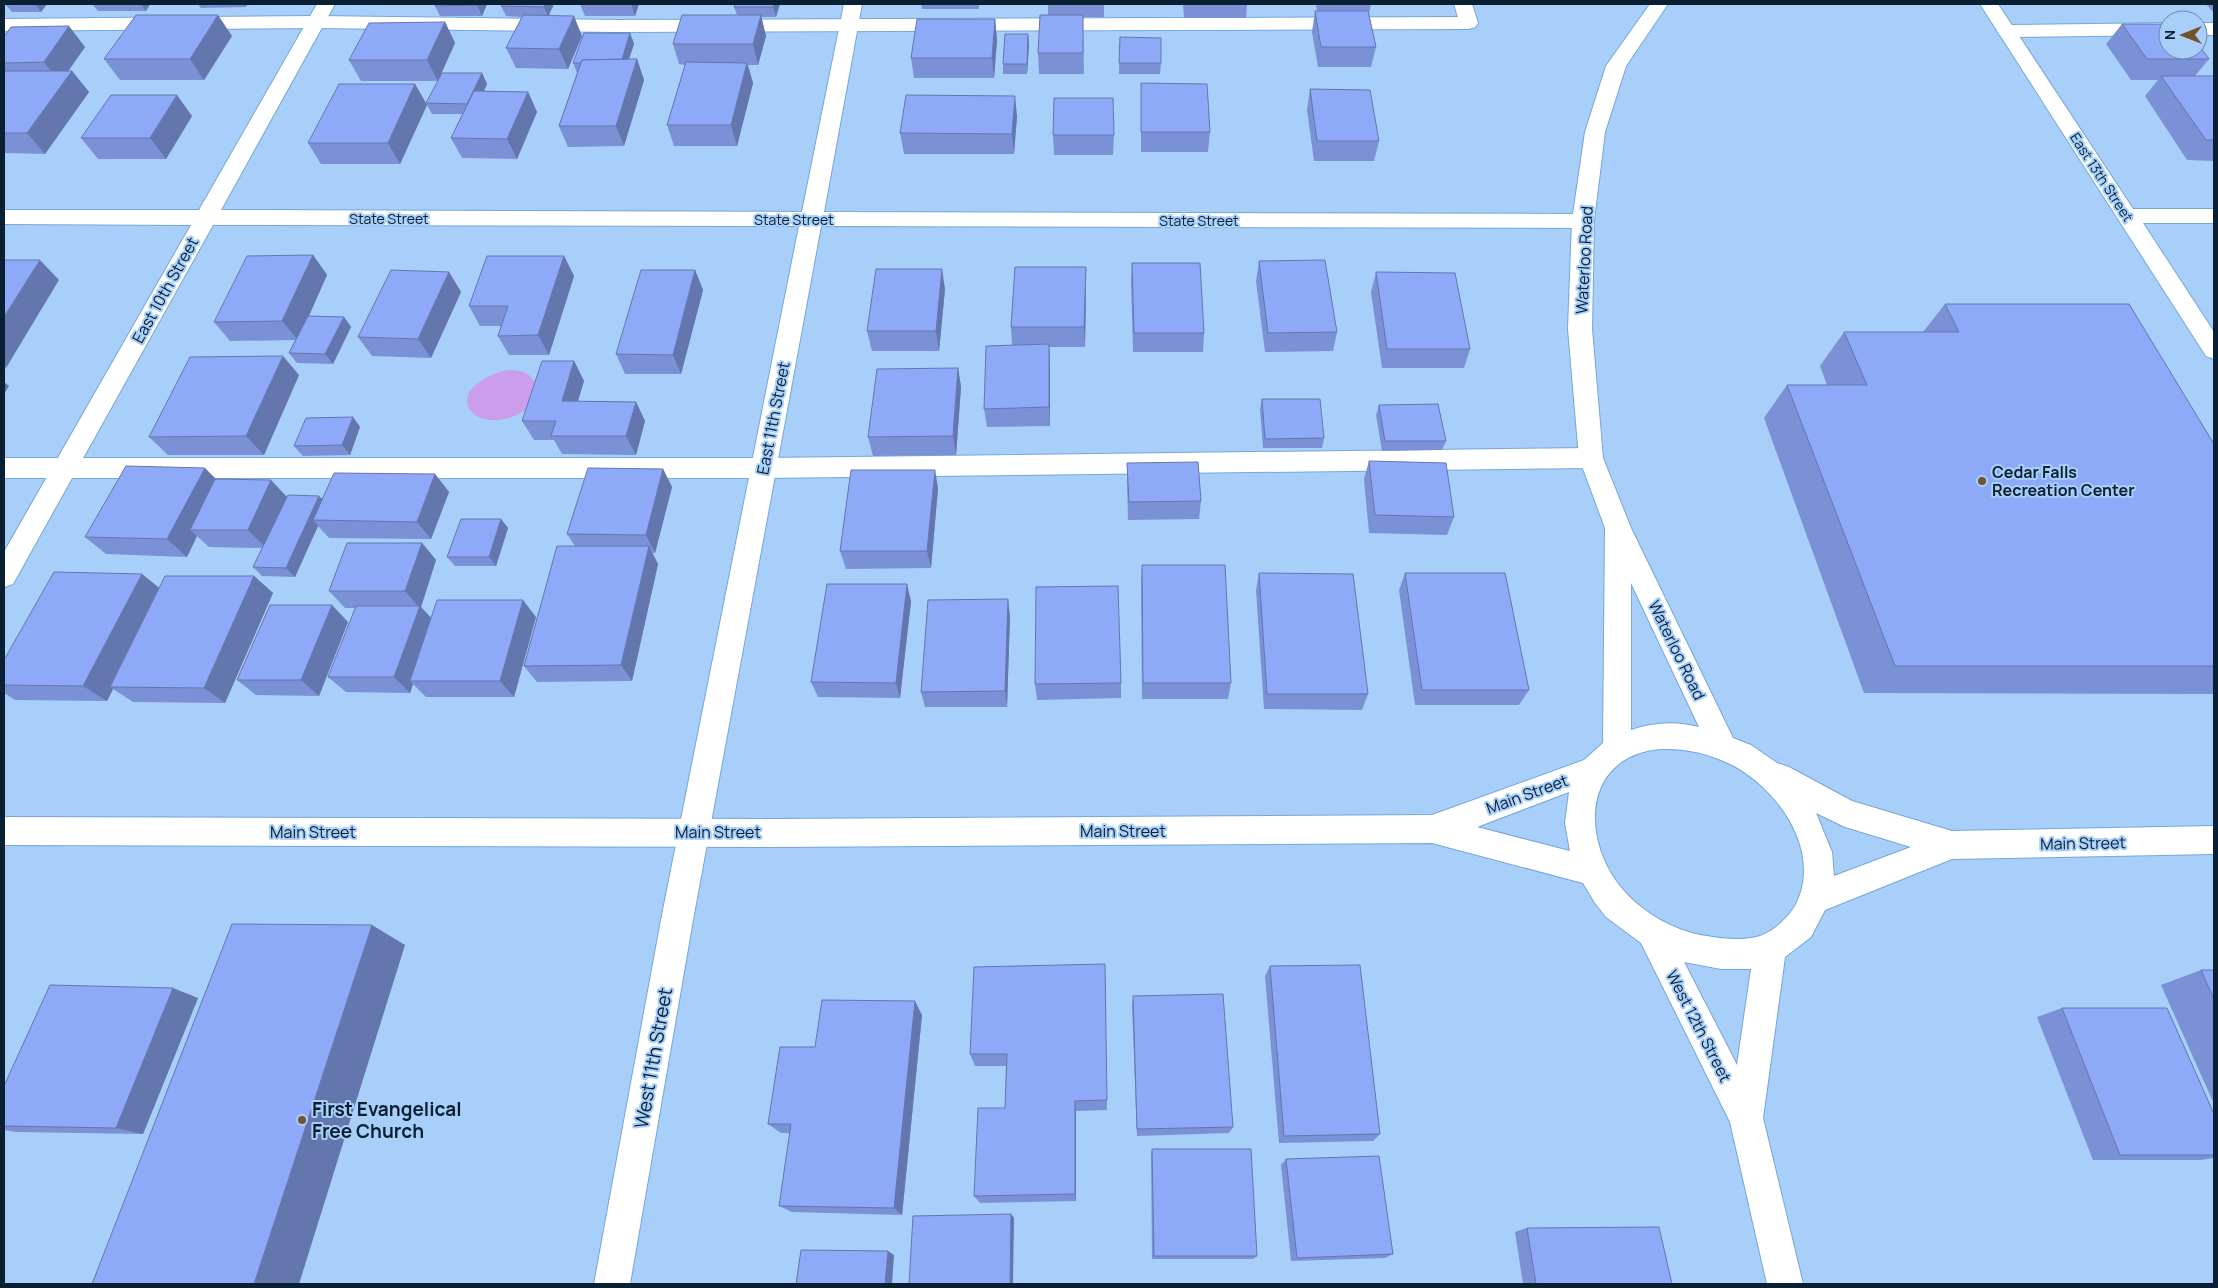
<svg xmlns="http://www.w3.org/2000/svg" width="2218" height="1288" font-family="Manrope,sans-serif">
	<rect width="100%" height="100%" fill="#a7cff9"/>
	<path fill="#ca9ded" d="M509,370C522,370 531,373 537,386C536,391 534,399 531,404C520,419 485,428 471,411C455,389 493,372 509,370Z"/>
	<g fill="none" stroke-linecap="round" stroke-linejoin="round">
		<defs>
			<g id="lane">
				<path d="M316,16L614,20L1468,17L1475,19L1478,23L1475,27L1468,29L614,32L316,28L4,31V19Z"/>
				<path d="M2168,23V35L2007,37L2000,35L1997,31L2000,27L2007,25Z"/>
				<rect x="2198" y="23" width="16" height="12"/>
				<path d="M1591,448L1600,451L1603,458L1600,465L1591,468L764,478H4V458H764Z"/>
			</g>
			<g id="street">
				<path d="M317,4H335L221,210L802,212L844,4H862L824,212L1583,214L1591,216L1594,221L1591,226L1583,228L821,226L693,920L630,1284H594L661,920L799,226L213,225L13,584L4,587V552L191,225L4,224V210H199Z"/>
				<path d="M1454,4H1472L1478,23L1475,27L1468,29L1461,27Z"/>
				<path d="M1980,4H1998L2133,209H2214V223H2143L2214,332V359L2206,356Z"/>
			</g>
			<path id="secondary" d="M1650,4H1668L1626,66L1605,132L1594,221L1592,329L1603,458L1631,528L1733,738L1751,745L1777,763L1789,767L1852,801L1952,831L2214,826V854L1952,859L1825,910L1811,937L1785,957L1763,1118L1803,1284H1767L1730,1122L1641,943L1606,917L1595,903L1583,883L1432,843L772,847L4,845V817L772,819L1432,815L1584,760L1603,743L1605,528L1579,458L1568,329L1572,221L1585,132L1606,66ZM1631,583L1699,727C1676,721 1654,722 1631,730ZM1661,749C1685,748 1708,753 1730,764C1777,787 1823,851 1796,904C1789,917 1774,931 1760,936C1743,941 1724,939 1707,936C1672,931 1637,910 1616,881C1580,830 1587,755 1661,749ZM1569,792L1565,823L1570,851L1477,827ZM1816,813L1845,827L1911,847L1834,876L1832,852ZM1684,962L1721,969H1751L1737,1065Z"/>
		</defs>
		<use href="#lane" stroke="#75a7d9" stroke-width="2"/>
		<use href="#street" stroke="#75a7d9" stroke-width="2"/>
		<use href="#secondary" stroke="#75a7d9" stroke-width="2"/>
		<use href="#lane" fill="#fff" fill-rule="evenodd"/>
		<use href="#street" fill="#fff" fill-rule="evenodd"/>
		<use href="#secondary" fill="#fff" fill-rule="evenodd"/>
	</g>
	<g fill="#7b91d6">
		<path d="M5,4H47L41,12H12Z"/>
		<path d="M92,4H150L146,11H98Z"/>
		<path d="M198,4H248L246,7L201,8Z"/>
		<path d="M487,4L482,16H440L435,6Z"/>
		<path d="M554,4L549,15L582,36L568,69L516,68L506,48L522,17L506,16L501,6Z"/>
		<path d="M580,4H639L635,16H585Z"/>
		<path d="M735,4H780L776,17H761L766,36L758,65H748L753,83L737,146H674L667,125L685,65L679,64L673,44L737,15L734,7Z"/>
		<path d="M921,4H979V9H922Z"/>
		<path d="M1048,4H1104V17H1083L1084,74H1039L1038,53L1048,15Z"/>
		<path d="M1183,4H1247L1246,18H1184Z"/>
		<path d="M1316,4H1371L1369,14L1376,47L1371,67H1318L1312,32L1315,11H1317Z"/>
		<path d="M2206,4H2214V13Z"/>
		<path d="M995,19L997,40L994,78H914L911,58Z"/>
		<path d="M445,22L455,43L440,75L482,73L487,84L484,91L528,92L537,112L517,159L462,158L451,138L462,114H432L426,103L438,81H361L349,60Z"/>
		<path d="M2122,24L2209,59L2195,76H2214V161L2187,160L2145,96L2158,80H2131L2106,44Z"/>
		<path d="M630,33L634,44L629,59H637L644,80L624,146L568,147L559,126L577,73L573,63Z"/>
		<path d="M1028,34L1029,45L1027,74H1003V64Z"/>
		<path d="M232,36L204,80H120L104,59Z"/>
		<path d="M4,37L85,47L68,71H72L89,92L45,154L4,153Z"/>
		<path d="M1120,37L1161,63L1160,74H1119Z"/>
		<path d="M1141,83L1210,132L1208,152H1141Z"/>
		<path d="M415,84L427,105L400,164H321L308,143Z"/>
		<path d="M1310,89L1379,141L1374,161H1314L1307,110Z"/>
		<path d="M192,116L166,159H98L81,138Z"/>
		<path d="M1017,116L1014,154H904L900,133Z"/>
		<path d="M1053,135H1114L1113,155H1054Z"/>
		<path d="M313,255L327,275L309,316L344,317L351,327L333,364L297,363L289,353L295,340L230,341L214,322Z"/>
		<path d="M564,256L574,276L549,355H509L498,336L501,326H480L469,306Z"/>
		<path d="M1259,261L1337,332L1333,351L1265,352L1256,281Z"/>
		<path d="M1132,263L1204,333L1203,352H1133L1131,282Z"/>
		<path d="M1086,267V287L1085,347H1049L1050,364V426L987,427L984,409L1012,345L1011,327Z"/>
		<path d="M695,270L703,290L681,374H625L616,354Z"/>
		<path d="M449,272L461,292L431,358L372,356L358,337Z"/>
		<path d="M1376,272L1470,349L1464,368H1382L1371,292Z"/>
		<path d="M945,289L939,351H872L867,331Z"/>
		<path d="M1945,304L2214,444V694L1864,693L1764,418L1787,385H1827L1820,366L1844,332H1923Z"/>
		<path d="M574,361L584,381L578,401L636,402L645,421L636,455L562,454L554,440H534L522,421Z"/>
		<path d="M958,368L961,387L956,455L873,456L868,437Z"/>
		<path d="M299,375L264,455H168L149,437Z"/>
		<path d="M1262,399L1324,438L1322,448H1263L1260,409Z"/>
		<path d="M1379,405L1446,441L1442,450L1382,451L1376,415Z"/>
		<path d="M353,417L360,427L350,455L303,456L294,446Z"/>
		<path d="M1369,461L1454,517L1447,535L1369,533L1364,479Z"/>
		<path d="M1127,463L1201,501L1199,519L1128,520L1127,481Z"/>
		<path d="M663,469L672,487L655,553H652L658,564L632,681L537,682L524,666L575,546L567,534Z"/>
		<path d="M435,474L449,492L431,539L329,538L318,526L295,577L262,576L253,567L262,548L209,547L197,536L187,557L106,554L85,537L216,479L287,497L319,496L322,499Z"/>
		<path d="M938,488L931,568L846,569L840,551Z"/>
		<path d="M501,519L508,528L496,566H455L447,557Z"/>
		<path d="M422,543L436,560L421,607L431,619L536,617L514,697H426L413,684L410,693L346,692L328,677L356,608H345L329,591Z"/>
		<path d="M1142,565L1231,683L1228,699H1142L1141,582Z"/>
		<path d="M1259,573L1368,694L1362,710L1264,709L1256,590Z"/>
		<path d="M1405,573L1529,690L1519,705H1415L1399,590Z"/>
		<path d="M254,576L273,593L225,703L133,702L113,689L107,701L15,700L4,693V660L159,588Z"/>
		<path d="M911,601L900,698L818,697L811,682Z"/>
		<path d="M1010,616L1007,707H925L921,692Z"/>
		<path d="M348,622L319,696L256,695L237,680Z"/>
		<path d="M1121,683V698L1037,700L1035,684Z"/>
		<path d="M1105,964L1107,1110L1076,1111V1201L980,1203L974,1196L1005,1108L1006,1066H975L970,1054Z"/>
		<path d="M1270,966L1380,1134L1373,1141L1279,1143L1265,976Z"/>
		<path d="M2201,970H2214V1104L2161,985Z"/>
		<path d="M1133,996L1233,1127L1229,1133L1137,1136L1132,1006Z"/>
		<path d="M198,998L143,1134L16,1132L4,1130V1086Z"/>
		<path d="M2062,1008L2214,1114V1158L2201,1160H2093L2037,1017Z"/>
		<path d="M922,1015L902,1215L792,1212L779,1206L790,1133H781L768,1124L815,1047Z"/>
		<path d="M1152,1149L1257,1256L1253,1259H1152L1151,1155Z"/>
		<path d="M1286,1159L1393,1254L1385,1258L1291,1261L1281,1165Z"/>
		<path d="M1527,1228L1672,1284H1523L1515,1232Z"/>
	</g>
	<g fill="#6476ae">
		<path d="M35,4H47L41,12Z"/>
		<path d="M141,4H150L146,11Z"/>
		<path d="M478,4H487L482,16L477,5Z"/>
		<path d="M545,4H554L548,17L544,7Z"/>
		<path d="M631,4H639L635,16Z"/>
		<path d="M774,4H780L776,17L773,7Z"/>
		<path d="M218,15L232,36L204,80L190,59Z"/>
		<path d="M761,15L766,36L758,65L753,44Z"/>
		<path d="M574,16L582,36L568,69L559,49Z"/>
		<path d="M995,19L997,40L994,78L992,58Z"/>
		<path d="M445,22L455,43L438,81L427,60Z"/>
		<path d="M69,26L85,47L60,83L44,62Z"/>
		<path d="M630,33L634,44L624,74L621,63Z"/>
		<path d="M1028,34L1029,45L1027,74V64Z"/>
		<path d="M637,59L644,80L624,146L616,126Z"/>
		<path d="M747,63L753,83L737,146L731,125Z"/>
		<path d="M72,71L89,92L45,154L27,133Z"/>
		<path d="M482,73L487,84L473,115L467,104Z"/>
		<path d="M415,84L427,105L400,164L388,143Z"/>
		<path d="M528,92L537,112L517,159L507,139Z"/>
		<path d="M177,95L192,116L166,159L150,138Z"/>
		<path d="M1015,96L1017,116L1014,154L1012,134Z"/>
		<path d="M313,255L327,275L298,340L282,321Z"/>
		<path d="M564,256L574,276L549,355L538,335Z"/>
		<path d="M40,260L59,280L6,368L4,366V317Z"/>
		<path d="M1086,267V287L1085,347L1084,327Z"/>
		<path d="M942,269L945,289L939,351L936,331Z"/>
		<path d="M695,270L703,290L681,374L673,355Z"/>
		<path d="M449,272L461,292L431,358L418,339Z"/>
		<path d="M344,317L351,327L333,364L325,354Z"/>
		<path d="M1049,344L1050,364V426L1049,407Z"/>
		<path d="M283,356L299,375L264,455L246,436Z"/>
		<path d="M574,361L584,381L572,420L562,401Z"/>
		<path d="M958,368L961,387L956,455L953,436Z"/>
		<path d="M4,382L9,386L4,394Z"/>
		<path d="M636,402L645,421L636,455L626,436Z"/>
		<path d="M353,417L360,427L350,455L342,445Z"/>
		<path d="M205,468L223,486L190,530L197,536L187,557L167,539Z"/>
		<path d="M663,469L672,487L655,553L646,535Z"/>
		<path d="M935,470L938,488L931,568L927,551Z"/>
		<path d="M435,474L449,492L431,539L417,522Z"/>
		<path d="M271,480L288,498L266,548L248,530Z"/>
		<path d="M319,496L328,505L313,520L318,526L295,577L286,568Z"/>
		<path d="M501,519L508,528L496,566L489,557Z"/>
		<path d="M422,543L436,560L421,607L435,622L410,681L413,684L410,693L394,677L419,607L405,591Z"/>
		<path d="M649,546L658,564L632,681L621,665Z"/>
		<path d="M142,574L163,591L110,687L113,689L107,701L83,686Z"/>
		<path d="M254,576L273,593L225,703L204,688Z"/>
		<path d="M907,584L911,601L900,698L896,683Z"/>
		<path d="M1008,599L1010,616L1007,707L1005,691Z"/>
		<path d="M523,600L536,617L514,697L500,681Z"/>
		<path d="M332,605L348,622L319,696L301,680Z"/>
		<path d="M372,925L405,945L299,1284H254Z"/>
		<path d="M173,988L198,998L143,1134L116,1128Z"/>
		<path d="M915,1001L922,1015L902,1215L894,1208Z"/>
		<path d="M1075,1101L1076,1111V1201L1075,1194Z"/>
		<path d="M1011,1214L1014,1218L1013,1284H1010Z"/>
		<path d="M888,1251L894,1255L892,1284H885Z"/>
	</g>
	<g fill="#8fa9f9" stroke="#6476ae">
		<path d="M436,4H478L477,5L435,6Z"/>
		<path d="M502,4H545L544,7L501,6Z"/>
		<path d="M735,4H774L773,7H734Z"/>
		<path d="M1315,11H1368L1376,47H1321Z"/>
		<path d="M136,15H218L190,59H104Z"/>
		<path d="M523,15L574,16L559,49L506,48Z"/>
		<path d="M682,15H761L753,44H673Z"/>
		<path d="M1040,15H1083V53H1038Z"/>
		<path d="M917,19H995L992,58H911Z"/>
		<path d="M445,22L427,60H349L369,23Z"/>
		<path d="M2122,24H2168V50H2198V44L2209,59H2147Z"/>
		<path d="M69,26L44,62L4,63V37L11,27Z"/>
		<path d="M584,33H630L622,59L582,60L581,63H573Z"/>
		<path d="M1005,34H1028L1027,64H1003Z"/>
		<path d="M1120,37L1161,38V63H1119Z"/>
		<path d="M637,59L616,126H559L582,60Z"/>
		<path d="M686,62L747,63L731,125H667Z"/>
		<path d="M4,71H72L27,133H4Z"/>
		<path d="M442,73H482L467,104L426,103Z"/>
		<path d="M2161,76H2214V140H2206Z"/>
		<path d="M1141,83L1207,84L1210,132H1141Z"/>
		<path d="M339,84H415L388,143H308Z"/>
		<path d="M1310,89L1370,90L1379,141H1317Z"/>
		<path d="M474,91L528,92L507,139L451,138Z"/>
		<path d="M111,95H177L150,138H81Z"/>
		<path d="M906,95L1015,96L1012,134L900,133Z"/>
		<path d="M1054,98H1113L1114,135H1053Z"/>
		<path d="M313,255L282,321L214,322L247,256Z"/>
		<path d="M487,256H564L538,335L498,336L508,306H469Z"/>
		<path d="M4,260H40L4,317Z"/>
		<path d="M1325,260L1337,332L1268,333L1259,261Z"/>
		<path d="M1132,263H1200L1204,333H1134Z"/>
		<path d="M1015,267H1086L1084,327H1011Z"/>
		<path d="M876,269H942L936,331H867Z"/>
		<path d="M391,270L449,272L418,339L358,337Z"/>
		<path d="M641,270H695L673,355L616,354Z"/>
		<path d="M1376,272L1455,273L1470,349H1387Z"/>
		<path d="M1945,304H2129L2214,444V666H1895L1787,385H1867L1844,332H1959Z"/>
		<path d="M308,316L344,317L325,354L289,353Z"/>
		<path d="M1049,344V407L984,409L986,346Z"/>
		<path d="M283,356L246,436L149,437L190,357Z"/>
		<path d="M542,361H574L562,401L636,402L626,436H551L556,421H522Z"/>
		<path d="M958,368L953,436L868,437L877,369Z"/>
		<path d="M1262,399H1320L1324,438L1265,439Z"/>
		<path d="M1438,404L1446,441H1385L1379,405Z"/>
		<path d="M353,417L342,445L294,446L306,418Z"/>
		<path d="M1369,461L1446,463L1454,517L1375,515Z"/>
		<path d="M1198,462L1201,501L1129,502L1127,463Z"/>
		<path d="M126,466L205,468L167,539L85,537Z"/>
		<path d="M588,468L663,469L646,535L567,534Z"/>
		<path d="M851,470H935L927,551H840Z"/>
		<path d="M334,473L435,474L417,522L313,520Z"/>
		<path d="M215,479L271,480L248,530H190Z"/>
		<path d="M288,495L319,496L286,568L253,567Z"/>
		<path d="M461,519H501L489,557H447Z"/>
		<path d="M347,543H422L405,591H329Z"/>
		<path d="M557,546H649L621,665L524,666Z"/>
		<path d="M1142,565H1225L1231,683H1143Z"/>
		<path d="M54,572L142,574L83,686L4,685V660Z"/>
		<path d="M1259,573L1353,574L1368,694H1267Z"/>
		<path d="M1405,573H1505L1529,690H1422Z"/>
		<path d="M165,576H254L204,688L110,687Z"/>
		<path d="M827,584H907L896,683L811,682Z"/>
		<path d="M1118,586L1121,683L1035,684L1036,587Z"/>
		<path d="M1008,599L1005,691L921,692L928,600Z"/>
		<path d="M437,600H523L500,681H410Z"/>
		<path d="M270,605H332L301,680H237Z"/>
		<path d="M356,606H420L394,677H328Z"/>
		<path d="M232,924L372,925L254,1284H92Z"/>
		<path d="M1105,964L1107,1100L1075,1101V1194L974,1196L978,1108H1005L1007,1054H970L974,967Z"/>
		<path d="M1360,965L1380,1134L1284,1136L1270,966Z"/>
		<path d="M2201,970H2214V999Z"/>
		<path d="M50,985L173,988L116,1128L4,1126V1086Z"/>
		<path d="M1223,994L1233,1127L1137,1129L1133,996Z"/>
		<path d="M822,1000L915,1001L894,1208L779,1206L791,1124H768L780,1047H815Z"/>
		<path d="M2062,1008H2167L2214,1114V1155H2120Z"/>
		<path d="M1152,1149H1251L1257,1256H1154Z"/>
		<path d="M1379,1156L1393,1254L1297,1258L1286,1159Z"/>
		<path d="M1011,1214L1010,1284H909L913,1216Z"/>
		<path d="M1659,1227L1672,1284H1536L1527,1228Z"/>
		<path d="M801,1250L888,1251L885,1284H796Z"/>
	</g>
	<g fill="#74522a" stroke="#a7cff9" stroke-width="2">
		<circle cx="1982" cy="481" r="5"/>
		<circle cx="302" cy="1120" r="5"/>
	</g>
	<g text-anchor="middle" dominant-baseline="central" stroke-width="4" stroke-linejoin="round" paint-order="stroke">
		<g font-size="14" fill="#0b1f32" stroke="#a7cff9">
			<text transform="translate(2102 177) rotate(57)">East 13th Street</text>
			<text x="389" y="218">State Street</text>
			<text x="794" y="219">State Street</text>
			<text x="1199" y="220">State Street</text>
		</g>
		<g font-size="16" fill="#0b1f32" stroke="#a7cff9">
			<text transform="translate(1584 260) rotate(-87)">Waterloo Road</text>
			<text transform="translate(165 290) rotate(-61)">East 10th Street</text>
			<text transform="translate(773 418) rotate(-79)">East 11th Street</text>
			<text transform="translate(1677 650) rotate(64)">Waterloo Road</text>
			<text transform="translate(1527 794) rotate(-20)">Main Street</text>
			<text x="1123" y="831">Main Street</text>
			<text x="313" y="832">Main Street</text>
			<text x="718" y="832">Main Street</text>
			<text transform="translate(2083 843) rotate(-1)">Main Street</text>
			<text transform="translate(1699 1026) rotate(63)">West 12th Street</text>
		</g>
		<g font-size="16" font-weight="bold" fill="#0b1f32" stroke="#a7cff9" text-anchor="start">
			<text x="1992" y="472">Cedar Falls<tspan x="1992" dy="18">Recreation Center</tspan></text>
		</g>
		<g font-size="19" fill="#0b1f32" stroke="#a7cff9">
			<text transform="translate(653 1058) rotate(-80)">West 11th Street</text>
		</g>
		<g font-size="19" font-weight="bold" fill="#0b1f32" stroke="#a7cff9" text-anchor="start">
			<text x="312" y="1109">First Evangelical<tspan x="312" dy="22">Free Church</tspan></text>
		</g>
	</g>
	<rect width="2218" height="1288" fill="none" stroke="#0b1f32" stroke-width="10"/>
	<g transform="translate(2183 35) rotate(270)"><circle r="24" fill="#a7cff9" stroke="#6989a9"/>
	<path d="M0-4L9 19L0 12L-9 19Z" fill="#74522a"/>
	<text y="-8" font-size="14" font-weight="bold" text-anchor="middle" fill="#0b1f32">N</text>
	</g>
</svg>
